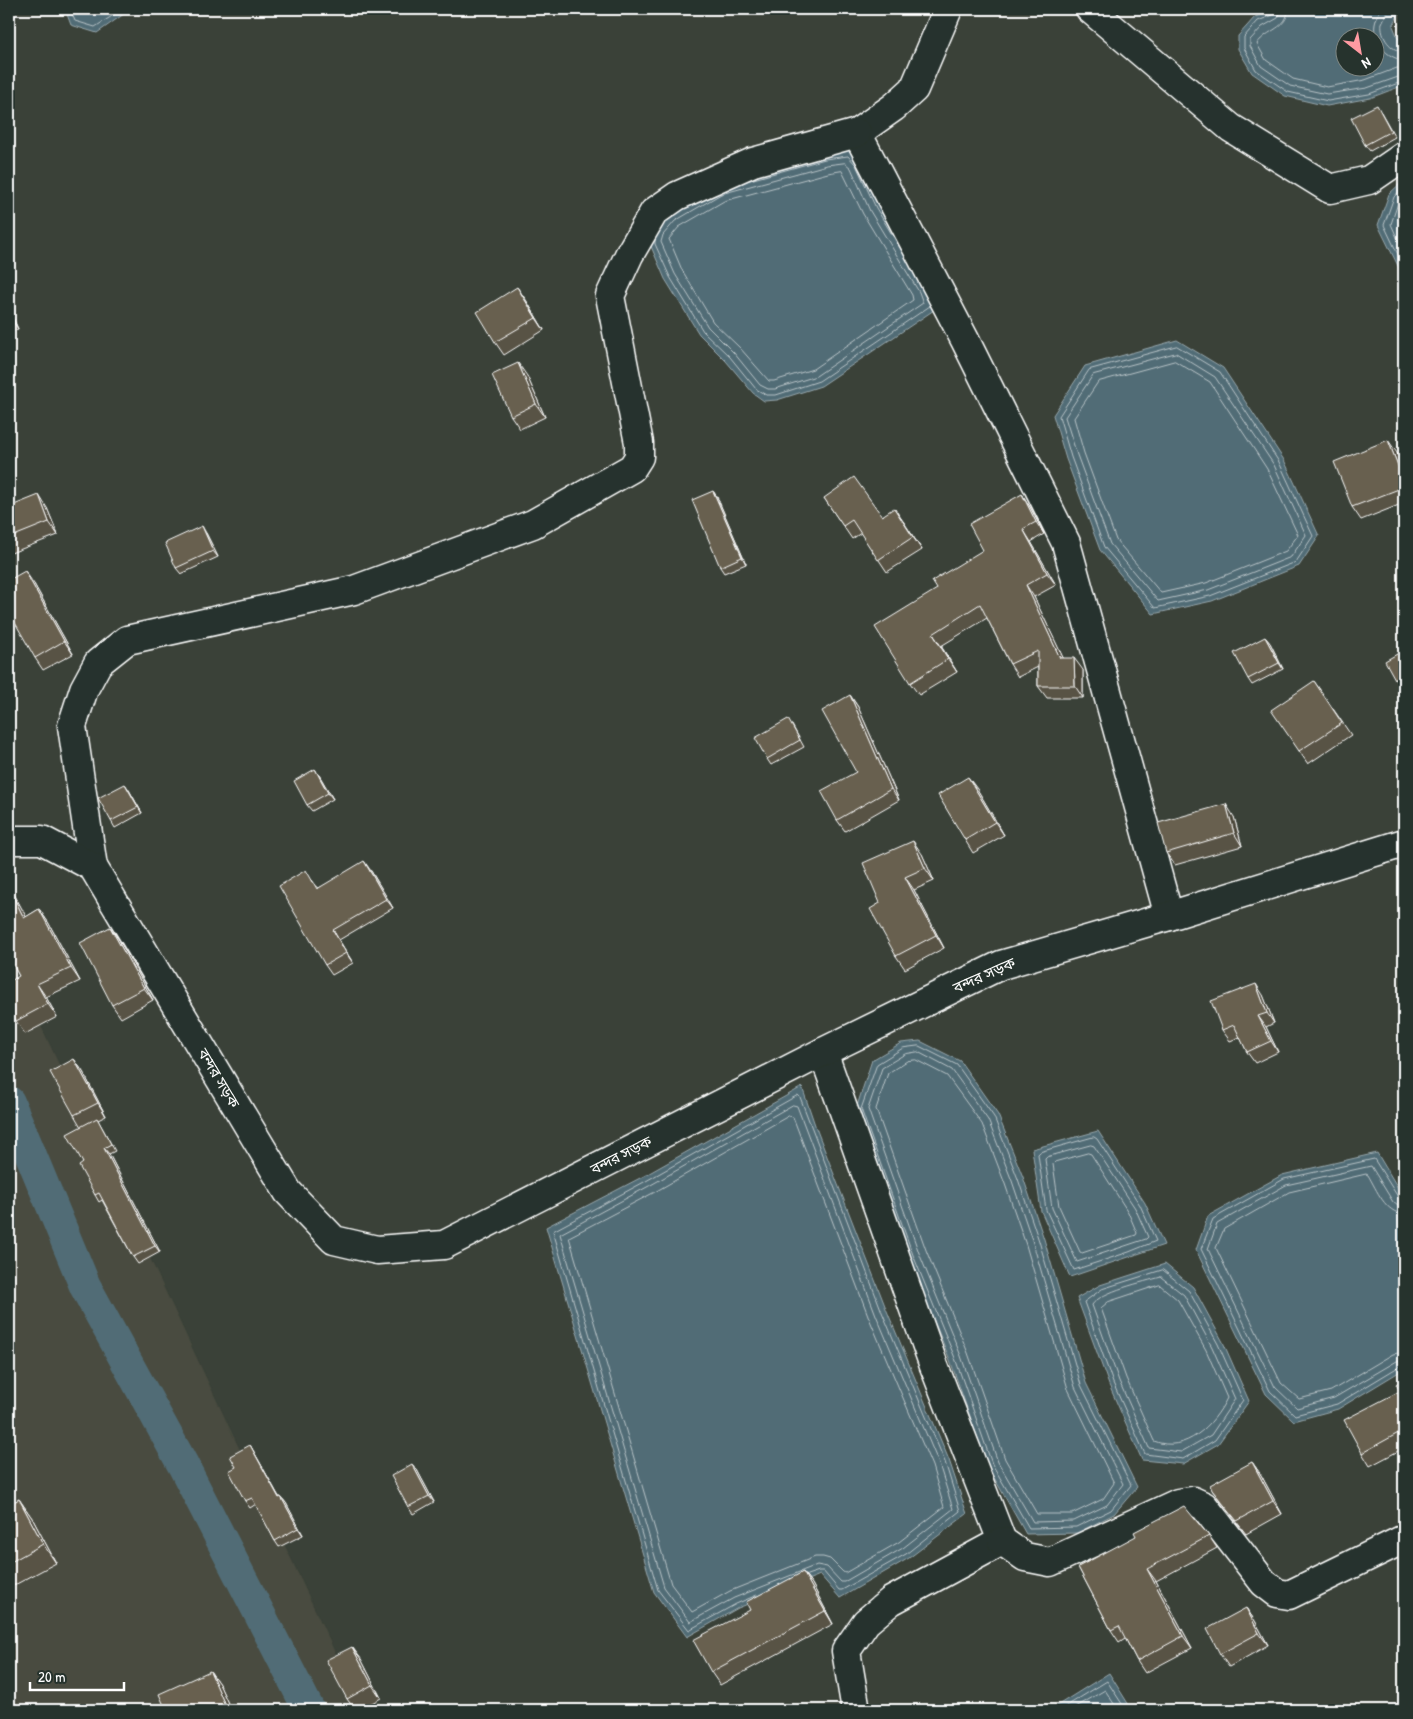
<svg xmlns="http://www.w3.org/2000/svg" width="1413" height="1719" font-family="'Patrick Hand','Noto Sans Bengali',sans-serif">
	<rect width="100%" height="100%" fill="#3a4138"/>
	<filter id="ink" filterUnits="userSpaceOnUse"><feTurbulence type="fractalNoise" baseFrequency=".02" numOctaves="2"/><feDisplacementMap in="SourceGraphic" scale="10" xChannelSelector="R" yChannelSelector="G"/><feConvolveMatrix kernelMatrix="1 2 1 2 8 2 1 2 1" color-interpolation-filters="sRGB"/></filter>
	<g filter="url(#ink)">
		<path fill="#484b3f" d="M9,958L362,1710H9Z"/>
		<g fill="#516c76" stroke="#97a7ad" fill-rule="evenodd">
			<path d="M65,9H131L97,33L71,25Z"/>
			<path d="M1275,9H1401L1393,26L1398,38L1404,42V85L1370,98L1327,106L1285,96L1252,73L1238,49V36L1255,17ZM1346,38H1376V68H1346Z"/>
			<path d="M850,150L860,162L937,308L821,386L777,400L764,401L753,393L726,361L699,334L665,279L650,244L651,231L716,184L825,154Z"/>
			<path d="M1404,180V278L1378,225L1389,194Z"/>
			<path d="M1177,340L1223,368L1284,460L1319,536L1299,566L1212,601L1153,614L1100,550L1066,459L1053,415L1085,366Z"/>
			<path d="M920,1041L960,1061L998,1115L1023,1177L1044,1239L1086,1383L1137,1487L1114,1514L1077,1533L1026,1534L988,1467L950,1360L908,1257L856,1109L872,1060L901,1043Z"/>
			<path d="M802,1087L816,1128L887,1311L949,1460L967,1514L909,1558L840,1598L820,1575L738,1608L687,1637L654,1592L546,1227L644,1176Z"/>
			<path d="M1098,1131L1145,1203L1164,1245L1070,1277L1041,1211L1032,1149Z"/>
			<path d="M1377,1153L1404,1198V1369L1338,1409L1294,1421L1266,1394L1196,1250L1208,1216L1282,1175Z"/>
			<path d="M1165,1264L1193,1287L1223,1342L1249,1401L1218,1444L1183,1464L1142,1460L1109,1385L1077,1298L1100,1285Z"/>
			<path d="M1109,1673L1132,1710H1050Z"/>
		</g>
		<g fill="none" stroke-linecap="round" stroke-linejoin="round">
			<g stroke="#b9c4c8" stroke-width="1">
				<path d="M70,9L75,21L95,27L123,9"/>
				<path d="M1275,9L1273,15L1258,21L1244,37V48L1256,70L1288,92L1328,101L1369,94L1404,81"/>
				<path d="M1281,9L1278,18L1262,27L1250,40V46L1261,66L1290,86L1327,94L1367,88L1404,75"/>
				<path d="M1288,9C1288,29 1267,29 1257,44L1266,60L1293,79L1327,87L1365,80L1397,68L1404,67"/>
				<path d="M1381,9C1379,13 1376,18 1375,24C1372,41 1387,59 1404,60"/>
				<path d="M1389,9C1387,13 1384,18 1382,23C1380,37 1391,51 1404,52"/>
				<path d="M845,163L851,168L870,211L919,292L923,303L816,376L775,389H768L760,385L734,353L708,327L675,274L661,242L663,235L675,221L721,194L827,165Z"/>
				<path d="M842,171L863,214L912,295L913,300L813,369L774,381H769L740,348L713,322L682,270L669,239L679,227L724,201L828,173Z"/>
				<path d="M750,180L825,159L848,156L856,165L876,208L902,251"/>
				<path d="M1404,186L1394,197L1384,225L1404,267"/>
				<path d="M1404,195L1399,200L1391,224L1404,253"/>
				<path d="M655,240V244L670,277L703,331L730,357L756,389L766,395H776L819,381L930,306"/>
				<path d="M1177,346L1220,372L1279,462L1313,536L1296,562L1210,596L1155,608L1104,547L1071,457L1059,416L1089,370Z"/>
				<path d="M1176,353L1215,377L1274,465L1306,535L1291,557L1208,590L1158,601L1110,544L1077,455L1065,417L1093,375Z"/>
				<path d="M1175,361L1210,382L1267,469L1298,535L1286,551L1206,583L1161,593L1116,540L1084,453L1074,418L1098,382Z"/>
				<path d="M919,1046L957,1065L994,1117L1018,1179L1039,1241L1081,1385L1131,1485L1111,1510L1076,1527L1029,1528L992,1464L955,1358L913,1255L861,1109L877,1064L903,1048Z"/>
				<path d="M918,1052L952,1070L988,1120L1012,1181L1033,1243L1075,1387L1123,1484L1107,1505L1074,1521L1033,1522L998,1462L961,1356L919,1253L868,1109L882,1068L905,1054Z"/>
				<path d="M916,1060L947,1076L982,1124L1005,1184L1026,1245L1068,1389L1114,1483L1103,1499L1072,1514H1037L1005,1459L968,1353L926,1250L876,1109L888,1073L907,1061Z"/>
				<path d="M793,1105L797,1106L876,1315L939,1464L953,1509L903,1548L844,1582H841L827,1567L817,1565L734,1598L690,1622L664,1587L560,1234L649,1186Z"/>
				<path d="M789,1116L793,1117L869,1318L932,1466L944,1507L899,1542L845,1573L843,1572L830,1559L823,1557H815L730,1591L692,1612L671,1584L569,1237L653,1193Z"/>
				<path d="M1094,1137L1097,1139L1140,1205L1156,1241L1129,1252L1074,1270L1046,1210L1038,1154L1040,1152Z"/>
				<path d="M1091,1145L1094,1146L1135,1208L1148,1237L1146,1239L1077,1262L1052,1208L1045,1159L1047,1157Z"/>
				<path d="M1088,1153L1091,1154L1128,1212L1137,1233L1136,1235L1082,1253L1080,1252L1059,1206L1053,1164L1055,1162Z"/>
				<path d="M1404,1200L1398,1197L1374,1159L1284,1179L1213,1219L1201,1249L1270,1391L1295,1415L1337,1404L1400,1366L1404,1365"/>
				<path d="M1404,1206H1398L1393,1202L1371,1166L1286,1185L1217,1224L1208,1249L1275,1387L1297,1408L1334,1398L1397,1361L1404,1359"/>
				<path d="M1404,1214C1385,1213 1377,1190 1368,1175L1366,1174L1289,1192L1224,1229L1216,1248L1281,1383L1299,1399L1331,1391L1393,1354L1404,1352"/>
				<path d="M1163,1270L1189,1291L1218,1344L1243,1400L1215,1440L1183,1459L1145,1454L1113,1383L1084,1302L1102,1289Z"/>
				<path d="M1161,1277L1184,1295L1212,1347L1235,1399L1211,1435L1181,1452L1149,1448L1119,1381L1092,1305C1101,1291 1144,1282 1161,1277Z"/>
				<path d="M1160,1285L1178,1300L1206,1350L1227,1398C1214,1425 1185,1454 1154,1441L1126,1378L1101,1308L1108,1302Z"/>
				<path d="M757,1595L736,1604L689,1630L658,1590L553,1231L646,1181L798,1095L800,1097L882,1312L945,1462L960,1511L906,1554L842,1590H839L823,1571H819L807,1575"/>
				<path d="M1060,1710L1107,1681L1126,1710"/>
				<path d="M1071,1710L1105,1690L1118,1710"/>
			</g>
			<path stroke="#516c76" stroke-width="32" d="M9,1102L85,1286L183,1465L309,1710"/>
			<defs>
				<g id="minor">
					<path d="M948,9L914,89L894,107L857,133L965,340L1066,543L1169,916"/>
					<path d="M1090,9L1231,128L1330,189L1369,180L1404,156"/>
					<path d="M93,867L72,726L84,689L98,663L127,640L354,590L533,524L632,468L639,457V443L610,296L629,255L654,212L677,196L753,162L857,133"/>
					<path d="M823,1052L934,1366L1002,1541L891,1601L866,1622L846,1651L856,1710"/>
					<path d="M1002,1541L1025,1557L1050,1562L1178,1503L1193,1501L1204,1506L1264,1583L1277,1593L1289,1595L1404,1539"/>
				</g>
				<path id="trunk" d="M9,840H42L93,867L288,1192L334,1240L377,1250L444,1245L823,1052L1001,965L1169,916L1404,843"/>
			</defs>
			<use href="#minor" stroke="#fff" stroke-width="31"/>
			<use href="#trunk" stroke="#fff" stroke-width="31"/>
			<use href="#minor" stroke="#26332d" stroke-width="28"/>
			<use href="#trunk" stroke="#26332d" stroke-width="28"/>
		</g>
		<g fill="#595345" stroke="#fff">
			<path d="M1381,112L1395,137L1370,151L1365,145Z"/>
			<path d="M517,287L526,300L544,330L504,355L495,342Z"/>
			<path d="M9,309L18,329L9,333Z"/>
			<path d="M527,376L545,417L520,429L511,416Z"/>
			<path d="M1397,453L1404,471V503L1361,520L1352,507Z"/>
			<path d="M713,491L717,497L746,564L724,573L720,567Z"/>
			<path d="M1022,494L1030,507L1044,534L1031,542L1056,585L1034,597L1063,658L1083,670V698H1047L1038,686V667L1018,677L1010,664L987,618L941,646L957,672L919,695L910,683L937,589L983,550Z"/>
			<path d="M824,498L882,516L903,521L922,550L887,572L861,533L852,539Z"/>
			<path d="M9,507L47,508L58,535L11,553L9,550Z"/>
			<path d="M206,533L218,557L181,574L176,568Z"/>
			<path d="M34,584L73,654L43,670L35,658Z"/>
			<path d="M1265,637L1270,643L1283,669L1252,685L1248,679Z"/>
			<path d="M1404,650V695L1401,690Z"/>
			<path d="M1314,681L1351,735L1308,764L1299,751Z"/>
			<path d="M850,695L858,707L899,800L845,831L837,820L856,772Z"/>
			<path d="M792,725L804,747L771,765L767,759Z"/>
			<path d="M319,775L333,799L312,811L307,805Z"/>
			<path d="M125,784L129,790L142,813L115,828L111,821Z"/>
			<path d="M977,789L1004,835L973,853L965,840Z"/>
			<path d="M1234,817L1242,846L1175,865L1166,853Z"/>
			<path d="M922,854L934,881L914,890L944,948L905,969L896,956L880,903Z"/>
			<path d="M371,871L393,908L339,940L353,963L332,975L325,965L312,880L318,888Z"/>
			<path d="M9,886L12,890L26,917L39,909L48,922L80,981L46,997L57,1017L25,1034L16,1021L19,976L9,957Z"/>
			<path d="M110,927L119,940L153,1000L121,1018L112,1005Z"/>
			<path d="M1263,995L1274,1023L1266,1027L1278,1052L1255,1063L1247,1052L1240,1037L1230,1041L1222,1030Z"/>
			<path d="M74,1059L83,1072L106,1116L98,1120L115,1151L109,1154L160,1252L138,1264L133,1257L102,1200L99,1202L95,1195L83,1163L81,1127L74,1115Z"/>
			<path d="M1404,1379V1448L1370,1466L1362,1453L1400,1391Z"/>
			<path d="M250,1445L254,1452L279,1497H281L286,1503L303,1535L279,1547L275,1541L256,1504L250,1508L245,1501L236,1467Z"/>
			<path d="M1252,1462L1261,1475L1282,1514L1246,1534L1212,1490Z"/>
			<path d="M417,1470L434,1502L413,1514L408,1507Z"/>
			<path d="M19,1499L32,1518L56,1563L9,1588V1505Z"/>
			<path d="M1209,1536L1217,1548L1156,1581L1192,1648L1145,1673L1137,1661L1125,1638L1119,1642L1111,1630L1078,1567Z"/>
			<path d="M803,1572L812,1584L833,1624L720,1685L711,1672L750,1610Z"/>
			<path d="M1246,1608L1255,1621L1268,1645L1229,1667L1220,1654Z"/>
			<path d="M352,1647L361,1659L381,1698L359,1710H355L347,1699Z"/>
			<path d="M210,1671L219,1684L231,1710H166Z"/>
		</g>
		<g fill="#484438" stroke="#fff">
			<path d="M517,287L526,300L544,330L536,318Z"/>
			<path d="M9,309L18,329L9,316Z"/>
			<path d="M518,363L527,376L545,417L536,404Z"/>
			<path d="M1388,440L1397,453L1404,471V481Z"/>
			<path d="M713,491L717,497L746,564L742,557Z"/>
			<path d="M1022,494L1030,507L1044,534L1036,522Z"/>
			<path d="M39,495L47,508L58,535L49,522Z"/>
			<path d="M894,508L903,521L922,550L913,537Z"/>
			<path d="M202,526L206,533L218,557L213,551Z"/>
			<path d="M1023,529L1031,542L1056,585L1047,573Z"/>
			<path d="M25,571L34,584L73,654L64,641Z"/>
			<path d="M1026,585L1034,597L1069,670L1060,658Z"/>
			<path d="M933,634L941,646L957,672L948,659Z"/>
			<path d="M1265,637L1270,643L1283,669L1279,663Z"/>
			<path d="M1074,658L1083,670V698L1075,686Z"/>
			<path d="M850,695L858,707L899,800L891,789Z"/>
			<path d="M315,769L319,775L333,799L328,793Z"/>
			<path d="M968,777L977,789L1004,835L995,822Z"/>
			<path d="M125,784L129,790L142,813L138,807Z"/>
			<path d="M1226,804L1234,817L1242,846L1234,833Z"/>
			<path d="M913,841L922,854L934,881L925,868Z"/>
			<path d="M364,861L371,871L393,908L386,899Z"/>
			<path d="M905,877L914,890L944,948L936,935Z"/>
			<path d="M9,886L12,890L33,930L24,918L9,888Z"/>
			<path d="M39,909L48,922L80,981L71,968Z"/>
			<path d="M110,927L119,940L153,1000L144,988Z"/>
			<path d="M333,930L339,940L353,963L346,953Z"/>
			<path d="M37,984L46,997L57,1017L48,1004Z"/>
			<path d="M1256,984L1263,995L1274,1023L1267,1013Z"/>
			<path d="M1258,1016L1266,1027L1278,1052L1271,1041Z"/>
			<path d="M74,1059L83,1072L106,1116L98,1103Z"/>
			<path d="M104,1148L109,1154L160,1252L155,1246Z"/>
			<path d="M250,1445L254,1452L283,1504L279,1498Z"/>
			<path d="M1252,1462L1261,1475L1282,1514L1273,1501Z"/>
			<path d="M412,1464L417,1470L434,1502L429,1496Z"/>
			<path d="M281,1497L286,1503L303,1535L298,1528Z"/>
			<path d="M19,1499L32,1518L56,1563L43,1544Z"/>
			<path d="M1147,1569L1156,1581L1192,1648L1183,1636Z"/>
			<path d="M803,1572L812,1584L833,1624L825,1611Z"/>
			<path d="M1246,1608L1255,1621L1268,1645L1259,1633Z"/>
			<path d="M352,1647L361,1659L381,1698L372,1685Z"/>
			<path d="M210,1671L219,1684L231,1710H229L225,1705Z"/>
		</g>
		<g fill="#676150" stroke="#fff">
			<path d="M1377,105L1391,131L1365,145L1351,118Z"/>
			<path d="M517,287L536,318L495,342L477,312Z"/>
			<path d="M518,363L536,404L511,416L492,375Z"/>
			<path d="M1388,440L1404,481V487L1352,507L1334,462Z"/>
			<path d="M854,477L882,516L894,508L913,537L878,560L852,520L843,526L824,498Z"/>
			<path d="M713,491L742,557L720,567L692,500Z"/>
			<path d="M1022,494L1036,522L1023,529L1047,573L1026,585L1060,658H1074L1075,686H1038V651L1010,664L980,604L933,634L948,659L910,683L875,627L937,589L932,581L983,550L969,524Z"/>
			<path d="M39,495L49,522L9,538V507Z"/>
			<path d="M202,526L213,551L176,568L165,543Z"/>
			<path d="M25,571L64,641L35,658L9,612V580Z"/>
			<path d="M1265,637L1279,663L1248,679L1234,653Z"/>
			<path d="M1404,650V688L1401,690L1385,661Z"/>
			<path d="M1314,681L1342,723L1299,751L1271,710Z"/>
			<path d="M850,695L891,789L837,820L821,791L856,772L822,711Z"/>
			<path d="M788,719L800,740L767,759L755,738Z"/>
			<path d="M315,769L328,793L307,805L294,781Z"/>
			<path d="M968,777L995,822L965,840L938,795Z"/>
			<path d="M125,784L138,807L111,821L98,798Z"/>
			<path d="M1226,804L1234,833L1166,853L1158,823Z"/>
			<path d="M913,841L925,868L905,877L936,935L896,956L870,909L880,903L863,863Z"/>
			<path d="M1404,851V869L1399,853Z"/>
			<path d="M364,861L386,899L333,930L346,953L325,965L279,886L306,870L317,889Z"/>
			<path d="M9,888L24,918L39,909L71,968L37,984L48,1004L16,1021L9,1007V982L19,976L9,957Z"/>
			<path d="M110,927L144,988L112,1005L80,943Z"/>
			<path d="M1256,984L1267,1013L1258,1016L1271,1041L1247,1052L1234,1025L1222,1030L1211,1001Z"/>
			<path d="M74,1059L98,1103L74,1115L50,1072Z"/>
			<path d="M97,1118L111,1144L104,1148L155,1246L133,1257L99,1193L95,1195L79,1166L83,1163L67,1134Z"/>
			<path d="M1404,1379V1430L1362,1453L1344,1420L1400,1391L1396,1384Z"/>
			<path d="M250,1445L279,1498L281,1497L298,1528L275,1541L252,1498L245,1501L229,1471L236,1467L230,1456Z"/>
			<path d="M1252,1462L1273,1501L1237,1521L1212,1490L1210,1485Z"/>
			<path d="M412,1464L429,1496L408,1507L391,1476Z"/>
			<path d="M19,1499L43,1544L9,1563V1505Z"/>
			<path d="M1184,1506L1209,1536L1147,1569L1183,1636L1137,1661L1119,1626L1111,1630L1078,1567L1136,1536L1134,1532Z"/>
			<path d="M803,1572L825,1611L711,1672L693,1640L750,1610L746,1602Z"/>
			<path d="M1246,1608L1259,1633L1220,1654L1207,1629Z"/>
			<path d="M352,1647L372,1685L347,1699L326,1660Z"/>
			<path d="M210,1671L225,1705L213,1710H166L159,1694Z"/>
		</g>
	</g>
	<g text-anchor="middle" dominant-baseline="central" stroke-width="4" stroke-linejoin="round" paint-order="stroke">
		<g font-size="15" fill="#fff" stroke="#26332d">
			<text transform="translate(984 975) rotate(-24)">বন্দর সড়ক</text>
			<text transform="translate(219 1078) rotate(59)">বন্দর সড়ক</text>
			<text transform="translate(621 1155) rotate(-27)">বন্দর সড়ক</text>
		</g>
	</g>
	<rect width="1413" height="1719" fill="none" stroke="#26332d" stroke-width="30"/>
	<rect x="15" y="15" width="1383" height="1689" fill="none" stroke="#fff" stroke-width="2" filter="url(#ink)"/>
	<g transform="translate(1360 52) rotate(149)"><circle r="24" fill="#26332d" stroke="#7d8581"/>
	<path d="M0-4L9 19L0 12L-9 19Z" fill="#ff9aa2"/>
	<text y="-8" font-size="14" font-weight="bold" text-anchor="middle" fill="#ffffff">N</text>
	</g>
	<path d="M30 1682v8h94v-8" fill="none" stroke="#ffffff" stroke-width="2.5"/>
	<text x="38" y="1682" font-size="15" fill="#ffffff" stroke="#26332d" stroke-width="4" paint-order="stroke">20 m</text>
</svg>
